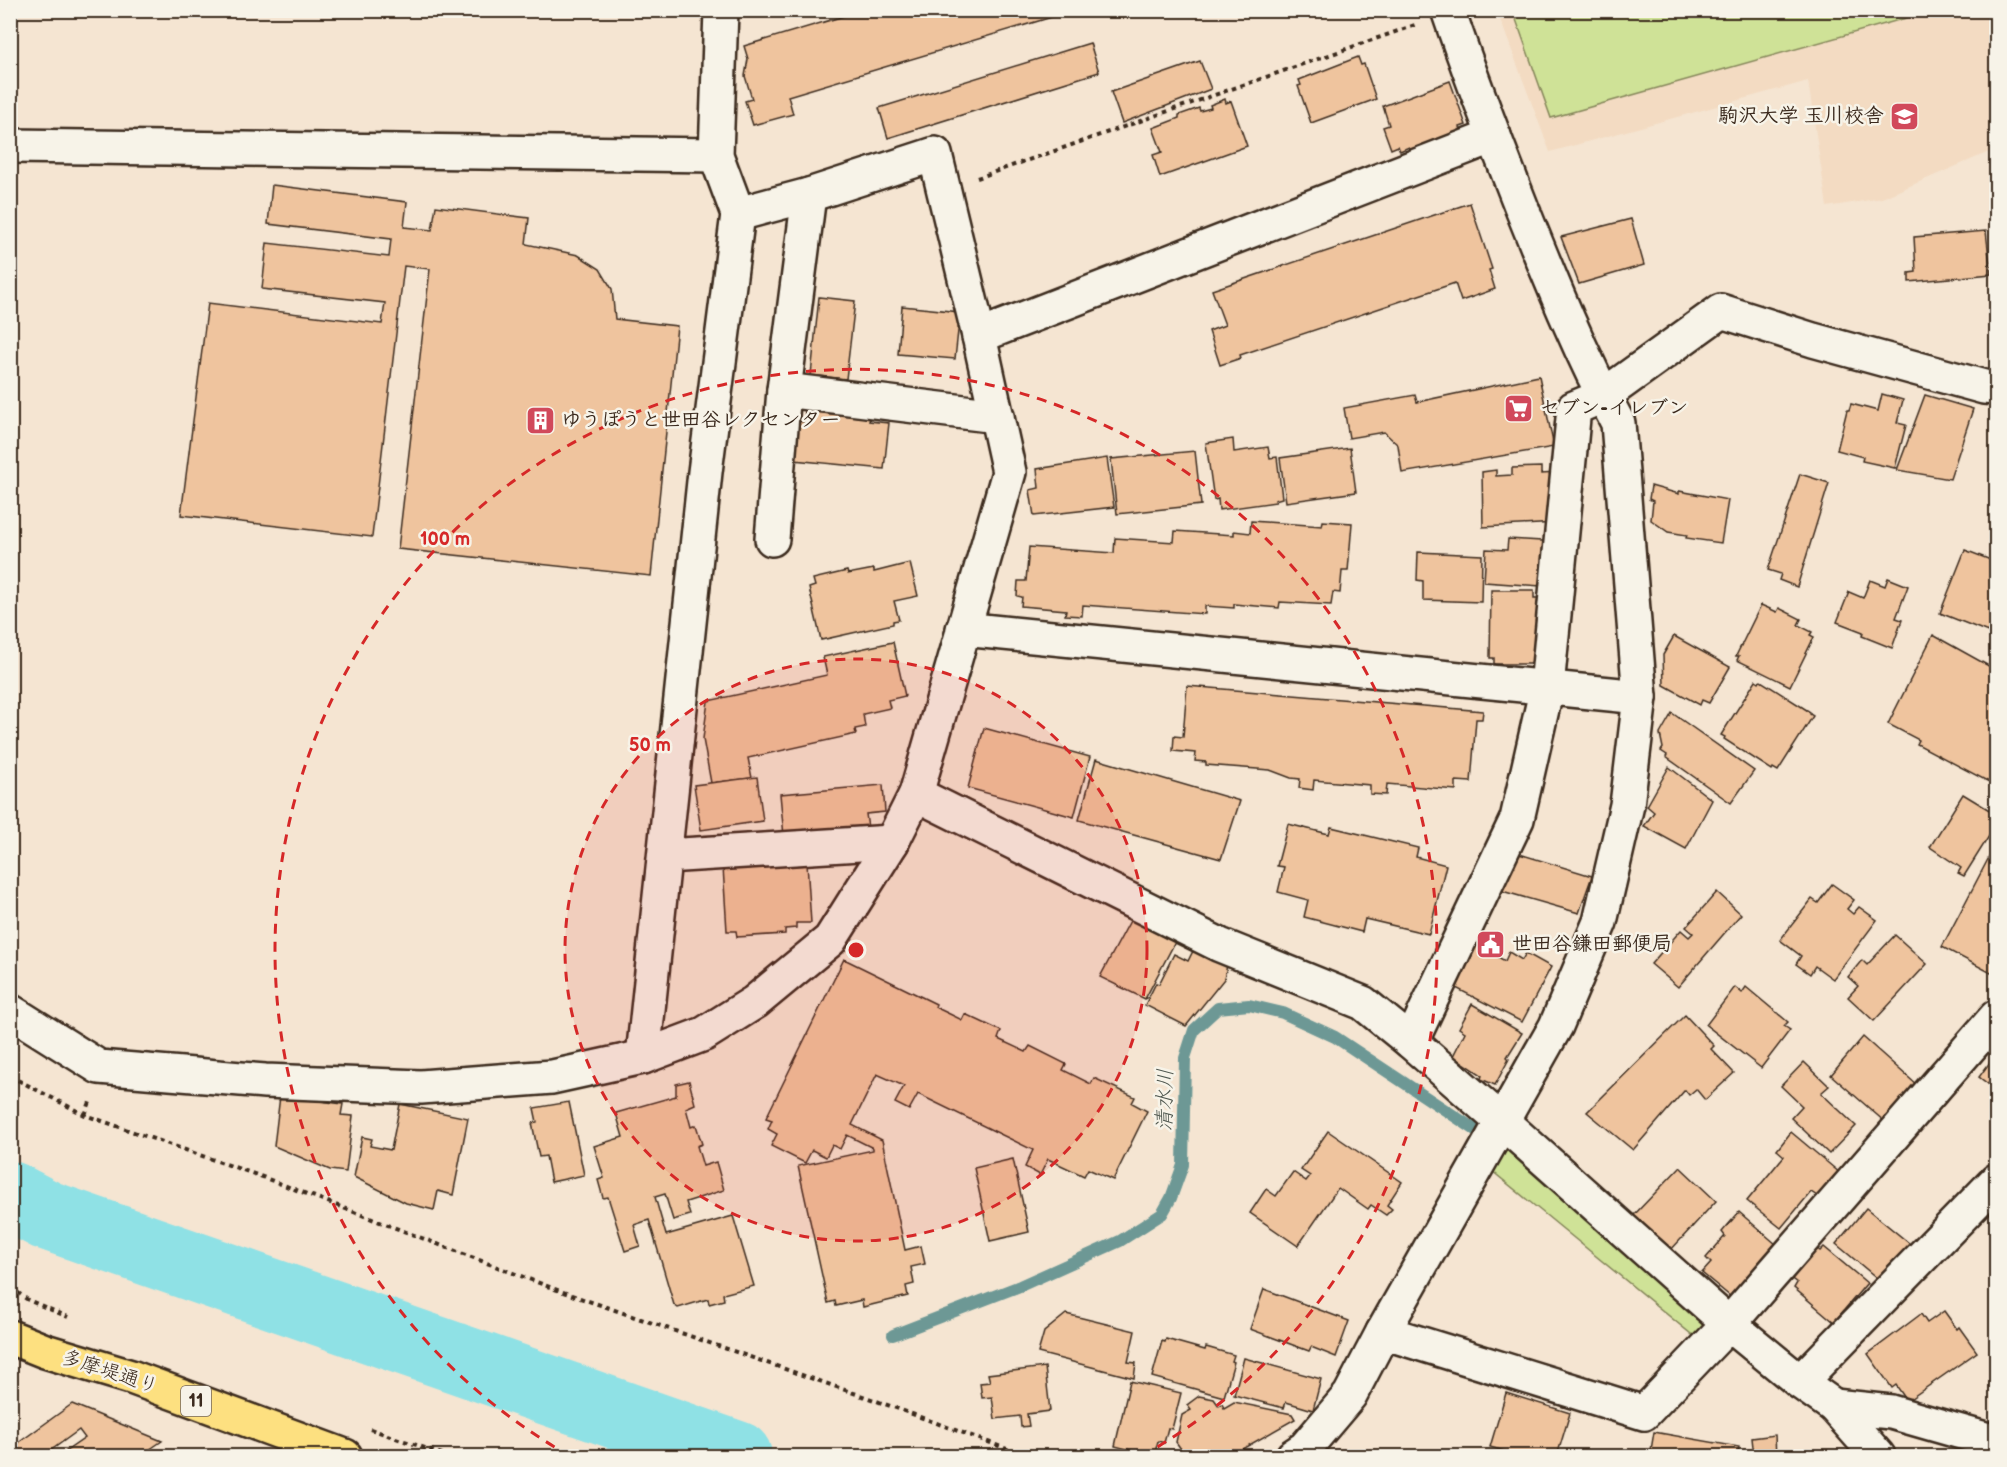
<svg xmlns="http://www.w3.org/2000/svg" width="2007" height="1467" font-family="'Balsamiq Sans','Klee One',sans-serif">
	<rect width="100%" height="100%" fill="#f5e5d2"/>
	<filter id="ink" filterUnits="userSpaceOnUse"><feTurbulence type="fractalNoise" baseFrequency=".0167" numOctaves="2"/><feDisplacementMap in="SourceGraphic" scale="12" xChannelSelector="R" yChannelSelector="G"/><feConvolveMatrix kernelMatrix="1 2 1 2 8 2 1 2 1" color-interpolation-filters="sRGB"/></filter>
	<g filter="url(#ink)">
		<path fill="#f3dbc2" d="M1497,11H1996V189L1989,152L1882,198L1827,207L1808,81L1550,152Z"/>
		<g fill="#cfe297" stroke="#85865a" stroke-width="1.5">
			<path d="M1923,10L1924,13L1551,118L1513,11Z"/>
			<path d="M1507,1126L1724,1319L1707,1347L1486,1166Z"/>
		</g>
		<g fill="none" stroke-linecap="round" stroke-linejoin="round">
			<path stroke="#6d9895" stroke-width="12" d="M893,1335L1020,1286L1120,1241L1162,1214L1171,1198L1183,1165L1185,1058L1194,1030L1218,1008L1249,1005L1283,1013L1335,1037L1489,1139"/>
			<path stroke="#8fe1e5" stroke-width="70" d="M10,1196L46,1215L737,1456"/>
		</g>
		<g fill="#efc49e" stroke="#3b2a1e" stroke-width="1.5">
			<path d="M864,10H1072V11L788,96L793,114L753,125L745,101L752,99L745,76L748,59L744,46Z"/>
			<path d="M1090,43L1099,72L888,138L879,108Z"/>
			<path d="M1358,57L1361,65L1364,64L1376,99L1311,123L1298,86L1301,85L1299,80Z"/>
			<path d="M1200,61L1211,89L1122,123L1111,92Z"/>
			<path d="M1450,81L1466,125L1460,127L1461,130L1410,150L1409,147L1400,151L1398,146L1391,149L1383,127L1389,125L1383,106Z"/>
			<path d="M1225,99L1226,103L1231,101L1247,146L1160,177L1153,155L1162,152L1153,128L1179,118V115L1199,108L1200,111L1211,108L1210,105Z"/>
			<path d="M272,185L407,202L404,227L432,230L436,206L529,218L526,244L578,255L600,269L612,289L615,319L677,326L651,576L398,549L430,269L404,266L372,537L181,515L208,303L382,324L385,303L262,289L267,243L389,257L391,239L268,224Z"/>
			<path d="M1470,203L1492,269L1489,270L1495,289L1461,301L1455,283L1240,355L1241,358L1220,365L1209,331L1225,325L1212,290Z"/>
			<path d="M1631,219L1644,265L1579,284L1561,237Z"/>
			<path d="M1986,231L1991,274L1909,282V273L1916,272L1914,237Z"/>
			<path d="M819,297L855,301L846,379L811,375Z"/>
			<path d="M902,306L960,312L955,359L898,354Z"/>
			<path d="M1539,376L1554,447L1402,473L1398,445L1384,432L1349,438L1344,408L1415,395L1417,402Z"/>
			<path d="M1882,394L1903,400L1897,423L1906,425L1895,468L1862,461L1863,457L1837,450L1847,410H1849L1851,404L1878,411Z"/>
			<path d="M1925,395L1973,409L1950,479L1897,470Z"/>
			<path d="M805,411L870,418L869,421L889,423L884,469L794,460L798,421L804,422Z"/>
			<path d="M1233,439L1234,452L1268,447L1270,458L1277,457L1282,498L1275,500L1276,502L1219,510L1218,499L1214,500L1206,443Z"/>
			<path d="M1350,448L1356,492L1286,502L1280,458Z"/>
			<path d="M1195,451L1201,505L1117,514L1111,459Z"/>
			<path d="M1107,458L1114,507L1034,516L1030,490L1039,488L1037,469Z"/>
			<path d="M1541,467V474L1557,473V523L1483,527L1482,472L1496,470V476L1512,475V468Z"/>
			<path d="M1800,474L1829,483L1797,587L1779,580L1781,574L1768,570Z"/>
			<path d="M1651,486L1679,494V491L1728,500L1721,543L1686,538L1687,535L1668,532L1651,520L1653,501L1649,499Z"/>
			<path d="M1251,521L1322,526L1323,521L1352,523L1348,571H1342L1340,593L1333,592L1331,605L1280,602L1279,608L1234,604V608L1205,606V614L1083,605L1082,616L1065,615L1066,610L1021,606L1022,597L1017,596L1018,581H1026L1029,547L1114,553L1115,538L1174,542L1175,531L1234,535V531L1250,533Z"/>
			<path d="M1508,539L1558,542L1555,587L1484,582L1486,549L1507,550Z"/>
			<path d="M1965,550L1996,562V609L1988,632L1940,613Z"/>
			<path d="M1418,552L1482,555L1481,602L1423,600V581L1417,580Z"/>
			<path d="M910,563L918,596L894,601L899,620L893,621V624L821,640L809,588L815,586L813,579L847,571L848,574L874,569V572Z"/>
			<path d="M1888,578L1908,586L1896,618L1902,620L1892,648L1862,636L1863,632L1837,622L1849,592L1863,598L1870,580L1885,586Z"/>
			<path d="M1491,590H1534V598H1552L1537,664H1494V658H1490Z"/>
			<path d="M1761,605L1777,612L1779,608L1801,619L1798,625L1812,632L1810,635L1814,637L1790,686L1737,660L1739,656H1736Z"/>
			<path d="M1933,635L1996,670V677L1993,685L1996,688V767L1989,782L1917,744L1919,740L1888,724Z"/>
			<path d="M1674,636L1730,667L1709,703L1702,700L1700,705L1664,685L1663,655Z"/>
			<path d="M893,642L905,696L888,700L890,708L863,714L865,727L855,729L856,734L748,758L752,778L711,783L703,739L708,701L827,675L823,657Z"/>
			<path d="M1756,680L1759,682L1761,681L1810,712V714L1813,716L1778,771L1773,768L1772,770L1724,739L1725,737L1721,735Z"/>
			<path d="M1187,686L1483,711L1482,719H1476L1471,782L1456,781V790L1387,784L1386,795L1370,794V785L1314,780L1313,790L1299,788L1300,779L1291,778L1270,770L1206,765V762L1195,761L1196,753L1173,751L1174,736L1183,737Z"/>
			<path d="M1672,713L1754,771L1731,803L1666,757L1667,755L1661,751L1663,748L1660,734Z"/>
			<path d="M984,728L1090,757L1074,817L968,788Z"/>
			<path d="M1096,759L1240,801L1221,859L1079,820Z"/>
			<path d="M1669,767L1712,800L1686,849L1644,826L1654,812L1647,806Z"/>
			<path d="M757,777L763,821L701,830L694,785Z"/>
			<path d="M883,785L885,812L866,814L868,828L784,836L780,794Z"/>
			<path d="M1963,794L1996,814V825L1964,876L1958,873L1961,868L1930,847Z"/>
			<path d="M1288,824L1329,834L1331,827L1418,848L1416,857L1446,865L1429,934L1365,919L1362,932L1304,917L1308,900L1278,892L1284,867L1277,866Z"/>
			<path d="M1996,844V968L1993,974L1942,947Z"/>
			<path d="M1516,853L1592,876L1579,913L1502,891Z"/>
			<path d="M807,863L811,923H796V928L785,929V934L737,937L736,931H727L723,867Z"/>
			<path d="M1832,884L1854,900L1847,909L1853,914L1859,907L1877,920L1833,979L1815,966L1810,974L1796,964L1801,956L1780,940L1812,899L1818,903Z"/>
			<path d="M1717,892L1741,914L1678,987L1651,964L1681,930L1689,937L1693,933L1686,927Z"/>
			<path d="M1131,919L1175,942L1145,999L1100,977Z"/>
			<path d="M1895,935L1927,964L1874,1021L1848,997L1858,986L1848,977L1862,960L1867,965Z"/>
			<path d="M1476,945L1505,961L1509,952L1522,960L1526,953L1551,967L1522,1022L1454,987Z"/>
			<path d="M1194,949L1228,961L1224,979L1186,1026L1145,1005L1156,983L1159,984L1174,954L1188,961Z"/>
			<path d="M844,959L936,1004L935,1007L962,1020L965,1014L1001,1031L998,1039L1026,1052L1030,1046L1066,1064L1063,1070L1091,1084L1094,1078L1135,1097L1132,1103L1147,1111L1113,1180L1088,1169L1084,1176L1048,1159L1040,1175L1025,1167L1033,1150L918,1094L909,1110L895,1103L904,1086L877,1074L852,1125L882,1140L905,1250L921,1246L925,1264L911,1267L914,1284L906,1286L908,1296L863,1307L862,1300L836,1306L835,1301L828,1303L798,1166L873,1150V1148L847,1135L840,1149L832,1145L826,1157L812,1150L805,1163L771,1146L777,1134L768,1129L772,1120L766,1118Z"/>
			<path d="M1735,987L1742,993L1746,987L1788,1022L1784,1026L1790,1030L1761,1068L1706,1025Z"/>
			<path d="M1472,1004L1522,1033L1507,1057L1509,1059L1495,1085L1481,1079L1482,1075L1453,1056L1465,1032L1459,1028Z"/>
			<path d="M1685,1015L1714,1046L1711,1049L1734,1073L1705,1100L1696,1089L1689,1095L1685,1090L1633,1150L1587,1112Z"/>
			<path d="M1863,1037L1917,1085L1885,1122L1831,1075Z"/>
			<path d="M1996,1054V1090L1979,1077Z"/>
			<path d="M1804,1062L1829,1086L1821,1093L1856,1126L1829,1154L1791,1118L1802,1106L1781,1086Z"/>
			<path d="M689,1081L695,1104L686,1108L691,1127L696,1125L702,1144L697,1146L703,1166L716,1162L724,1190L686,1202L690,1215L673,1220L665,1194L655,1197L666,1235L733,1216L754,1286L723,1294L724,1300L709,1304L708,1299L678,1308L674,1305L649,1220L634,1225L640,1246L625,1251L608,1197L603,1198L598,1180L604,1178L594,1146L623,1137L616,1113L676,1096V1084Z"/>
			<path d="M280,1096L343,1104L341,1115L353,1116L346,1172L330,1170L274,1146Z"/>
			<path d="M569,1102L584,1175L551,1182L546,1156L539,1157L532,1123L537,1122L534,1108Z"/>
			<path d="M400,1104L468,1118L453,1195L438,1191L434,1210L406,1203L354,1177L362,1137L372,1139L370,1146L391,1150Z"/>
			<path d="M1328,1131L1402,1182L1387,1205L1392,1209L1386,1215L1371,1205L1368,1209L1338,1188L1298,1246L1250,1213L1266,1189L1276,1196L1293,1172L1306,1181L1310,1176L1301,1170Z"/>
			<path d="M1791,1132L1840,1173L1820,1198L1811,1192L1781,1228L1747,1201L1784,1156L1777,1150Z"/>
			<path d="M1013,1159L1029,1232L990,1241L974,1168Z"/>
			<path d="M1680,1167L1716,1201L1670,1251L1633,1216Z"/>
			<path d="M1866,1208L1910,1244L1904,1252L1907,1255L1884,1284L1836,1244Z"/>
			<path d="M1739,1212L1777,1245L1731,1297L1702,1273L1711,1263L1706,1258L1725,1236L1722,1232Z"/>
			<path d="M1815,1247L1820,1251L1824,1247L1867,1283L1834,1322L1794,1288L1797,1283L1789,1277Z"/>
			<path d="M1264,1289L1349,1321L1336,1357L1311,1347L1309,1351L1250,1329Z"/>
			<path d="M1944,1311L1957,1329L1959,1327L1977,1352L1907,1401L1896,1385L1892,1388L1868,1354L1921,1314L1927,1323Z"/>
			<path d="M1066,1314L1135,1331L1128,1362L1136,1363L1134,1378L1038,1353L1044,1332Z"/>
			<path d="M1166,1339L1205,1350L1206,1347L1234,1355L1232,1361L1234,1362L1224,1397L1152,1377L1162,1341L1165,1342Z"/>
			<path d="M1244,1358L1321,1379L1313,1410L1286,1402L1284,1408L1234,1395Z"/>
			<path d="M1045,1367L1050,1411L1027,1414L1029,1426L1021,1427L1020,1416L995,1419L992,1397L982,1398L980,1383L990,1382L988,1374Z"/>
			<path d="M1130,1381L1181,1393L1172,1429L1168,1428L1164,1443L1158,1441L1154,1456L1115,1446Z"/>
			<path d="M1506,1393L1570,1413L1557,1456H1522L1490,1447Z"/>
			<path d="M1199,1396L1214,1399L1219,1406L1222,1404L1224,1408L1234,1402L1292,1414L1295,1419L1230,1456H1186L1176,1442L1182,1415L1191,1410L1187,1405Z"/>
			<path d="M72,1404L162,1441L140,1456H59L85,1438L79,1430L43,1456H13L10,1449Z"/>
			<path d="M1654,1432L1739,1447L1737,1456H1650Z"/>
			<path d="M1775,1435L1776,1456H1754L1752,1438Z"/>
		</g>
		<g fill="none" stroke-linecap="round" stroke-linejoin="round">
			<defs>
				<g id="minor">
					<path d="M10,146L716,155"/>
					<path d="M979,336L1494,136"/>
					<path d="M784,390L997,416"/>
					<path d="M772,539L784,390L809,195"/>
					<path d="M963,629L1640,697"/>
					<path d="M916,794L1220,945L1363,1003L1411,1042L1507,1126L1729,1324L1800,1382L1834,1406L1878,1456"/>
					<path d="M665,856L892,842"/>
					<path d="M10,1011L99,1067L265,1081L421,1087L552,1077L643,1057L704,1034L755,1002L830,940L892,842L916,794L1009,472L979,336L935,154L809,195L738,214"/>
					<path d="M1411,1042L1517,819L1547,687L1574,408L1603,396L1721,311L1813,340L1984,387L1996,388"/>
					<path d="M643,1057L705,472L738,214L716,155L721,10"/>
					<path d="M1383,1332L1644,1413L1729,1324L1996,1017"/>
					<path d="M1800,1382L1996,1181"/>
					<path d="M1834,1406L1891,1412L1996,1442"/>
					<path d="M1293,1456L1305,1448L1350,1395L1383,1332L1556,1026L1600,922L1627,805L1640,697L1618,423C1581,355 1552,283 1523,211C1497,145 1471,78 1448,10"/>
				</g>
				<path id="major" d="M10,1337L45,1351L131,1377L345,1456"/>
			</defs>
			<use href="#minor" stroke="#3b2a1e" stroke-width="38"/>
			<use href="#major" stroke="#3b2a1e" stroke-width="38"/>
			<g stroke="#3b2a1e" stroke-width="4" stroke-dasharray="4.5 4.5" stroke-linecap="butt">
				<path d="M977,178L1415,25"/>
				<path d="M10,1076L85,1115L260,1176L560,1291L874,1400L1026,1456"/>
				<path d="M85,1115L90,1102"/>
				<path d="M10,1287L28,1300L68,1317"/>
				<path d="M370,1429L448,1456"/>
			</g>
			<use href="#minor" stroke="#f7f3e8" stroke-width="33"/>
			<use href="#major" stroke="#fde080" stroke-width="33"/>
		</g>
	</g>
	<circle cx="856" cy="950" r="291" fill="#d62828" fill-opacity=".12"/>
	<g fill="none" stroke="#d62828" stroke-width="3" stroke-dasharray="10 8">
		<circle cx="856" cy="950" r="291"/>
		<path d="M570 1456A581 581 0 1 1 1142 1456"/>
	</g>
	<defs>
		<symbol id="university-square" viewBox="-11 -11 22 22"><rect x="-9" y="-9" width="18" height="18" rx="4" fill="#d1495b" stroke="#f7f3e8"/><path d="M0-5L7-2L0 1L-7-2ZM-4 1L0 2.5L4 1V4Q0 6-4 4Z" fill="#fff"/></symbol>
		<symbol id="supermarket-square" viewBox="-11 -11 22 22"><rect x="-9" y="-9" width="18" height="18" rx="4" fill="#d1495b" stroke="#f7f3e8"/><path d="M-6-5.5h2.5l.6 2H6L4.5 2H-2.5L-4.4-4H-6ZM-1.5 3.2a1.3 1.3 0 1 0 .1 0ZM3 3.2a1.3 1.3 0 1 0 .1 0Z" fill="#fff"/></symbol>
		<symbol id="building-square" viewBox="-11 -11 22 22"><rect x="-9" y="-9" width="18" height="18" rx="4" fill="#d1495b" stroke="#f7f3e8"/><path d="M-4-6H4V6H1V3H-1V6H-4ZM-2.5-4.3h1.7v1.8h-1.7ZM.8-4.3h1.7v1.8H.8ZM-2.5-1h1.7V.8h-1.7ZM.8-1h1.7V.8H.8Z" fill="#fff"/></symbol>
		<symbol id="civic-square" viewBox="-11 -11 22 22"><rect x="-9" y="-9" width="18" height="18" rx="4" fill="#d1495b" stroke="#f7f3e8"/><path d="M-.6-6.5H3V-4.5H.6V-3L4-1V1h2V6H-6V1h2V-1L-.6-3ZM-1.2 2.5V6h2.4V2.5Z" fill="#fff"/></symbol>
	</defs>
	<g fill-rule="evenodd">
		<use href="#university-square" x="1888" y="100" width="33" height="33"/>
		<use href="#supermarket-square" x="1502" y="392" width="33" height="33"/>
		<use href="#building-square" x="524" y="404" width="33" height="33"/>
		<use href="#civic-square" x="1474" y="928" width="33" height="33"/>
	</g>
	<g text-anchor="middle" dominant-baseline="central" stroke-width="5" stroke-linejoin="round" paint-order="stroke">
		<rect fill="#f7f3e8" stroke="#73665b" stroke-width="1.5" x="181" y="1386" width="30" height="30" rx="4.5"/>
		<g font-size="18" font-weight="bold" fill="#3b2a1e">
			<text x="196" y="1401">11</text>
		</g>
		<g font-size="20" font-weight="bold" fill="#3b2a1e" stroke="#f7f3e8" text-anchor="start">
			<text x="1884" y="116" text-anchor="end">駒沢大学 玉川校舎</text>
			<text x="1540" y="408">セブン-イレブン</text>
			<text x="561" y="420">ゆうぽうと世田谷レクセンター</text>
			<text x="1512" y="944">世田谷鎌田郵便局</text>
		</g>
		<g font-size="20" fill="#3b2a1e" stroke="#f7f3e8">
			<text transform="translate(110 1372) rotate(18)">多摩堤通り</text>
		</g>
		<g font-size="21" font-style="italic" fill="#505850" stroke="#f7f3e8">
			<text transform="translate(1165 1100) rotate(-89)">清水川</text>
		</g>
	</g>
	<circle cx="856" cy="950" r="9" fill="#d62828" stroke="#f7f3e8" stroke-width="3"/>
	<g font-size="18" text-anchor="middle" font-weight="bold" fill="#d62828" stroke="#f7f3e8" stroke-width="5" stroke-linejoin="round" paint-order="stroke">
		<text x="445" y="545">100 m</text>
		<text x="650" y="751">50 m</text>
	</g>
	<rect width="2007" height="1467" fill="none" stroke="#f7f3e8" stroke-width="36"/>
	<rect x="18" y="18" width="1971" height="1431" fill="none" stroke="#3b2a1e" stroke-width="2" filter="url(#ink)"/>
</svg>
